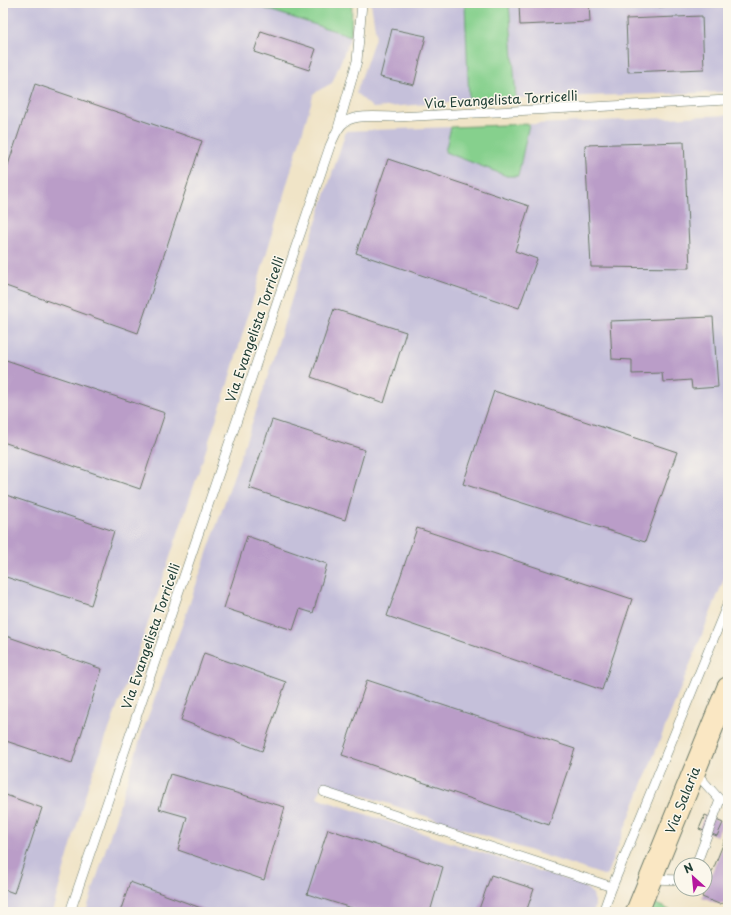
<svg xmlns="http://www.w3.org/2000/svg" width="731" height="915" font-family="'Playpen Sans',sans-serif">
	<rect width="100%" height="100%" fill="#fbf7ec"/>
	<filter id="ink" filterUnits="userSpaceOnUse"><feTurbulence type="fractalNoise" baseFrequency=".025" numOctaves="2"/><feDisplacementMap in="SourceGraphic" scale="8" xChannelSelector="R" yChannelSelector="G"/><feConvolveMatrix kernelMatrix="1 2 1 2 8 2 1 2 1" color-interpolation-filters="sRGB"/></filter>
	<filter id="wash" filterUnits="userSpaceOnUse"><feTurbulence type="fractalNoise" baseFrequency=".012" numOctaves="4" result="noise"/><feDisplacementMap in="SourceGraphic" scale="16" xChannelSelector="R" yChannelSelector="G"/><feGaussianBlur stdDeviation="0.9" result="paint"/><feColorMatrix in="noise" values="0 0 0 0 0 0 0 0 0 0 0 0 0 0 0 0 0 1.4 0 .05"/><feComposite in="paint" operator="in"/></filter>
	<g filter="url(#wash)">
		<rect width="100%" height="100%" fill="#f0e4c7"/>
		<g fill="#c5c0da">
			<path d="M3,3H247L351,36L332,83L314,93L226,390L143,638L88,786L52,912H3Z"/>
			<path d="M371,3H465L469,101L373,108L356,93L376,35Z"/>
			<path d="M509,3H728V92L516,98Z"/>
			<path d="M728,115V569L606,876L323,782L317,798L479,852L583,885L593,894L595,904L594,912H86L143,730L185,617L263,391L301,269L346,131L561,123Z"/>
		</g>
		<g fill="#86d08d" stroke="#528660">
			<path d="M247,3H352L351,36Z"/>
			<path d="M465,3H509L516,98L469,101Z"/>
			<path d="M529,124L518,176H507L445,152L451,127Z"/>
			<path d="M654,903L674,912H650Z"/>
		</g>
		<g id="blocks">
			<g fill="#ba9dc8">
				<path d="M519,3H589L590,22L520,25Z"/>
				<path d="M659,3H685V5L659,7Z"/>
				<path d="M702,16L704,69L628,72L626,19Z"/>
				<path d="M392,29L426,36L414,85L380,77Z"/>
				<path d="M261,31L316,49L309,70L254,52Z"/>
				<path d="M35,84L202,141L138,333L3,285V180Z"/>
				<path d="M684,142L690,268L591,267L585,145Z"/>
				<path d="M388,159L529,206L515,251L537,259L519,308L356,253Z"/>
				<path d="M334,309L406,332L384,403L311,377Z"/>
				<path d="M713,317L718,387L692,389L691,380L663,382L662,373L632,374V360L612,359L610,321Z"/>
				<path d="M3,359L165,413L140,489L3,442Z"/>
				<path d="M494,391L677,452L645,542L463,484Z"/>
				<path d="M272,420L365,450L345,520L249,488Z"/>
				<path d="M3,494L114,531L91,605L3,576Z"/>
				<path d="M417,528L632,599L602,690L387,616Z"/>
				<path d="M247,536L327,564L313,613L300,609L293,630L224,608Z"/>
				<path d="M3,635L102,669L72,763L3,740Z"/>
				<path d="M204,653L286,682L262,751L181,720Z"/>
				<path d="M367,680L575,749L549,825L342,755Z"/>
				<path d="M170,774L285,807L264,880L178,850L187,817L159,809Z"/>
				<path d="M3,794L42,808L14,893L3,889Z"/>
				<path d="M705,815L723,823L717,836L699,829Z"/>
				<path d="M328,829L443,867L430,912H364L307,894Z"/>
				<path d="M728,832V902L719,904L702,897Z"/>
				<path d="M491,875L534,889L526,912H478Z"/>
				<path d="M130,882L212,912H120Z"/>
			</g>
		</g>
	</g>
	<g filter="url(#ink)">
		<use href="#blocks" fill-opacity="0" stroke="#687767" stroke-width="1"/>
		<g fill="none" stroke-linecap="round" stroke-linejoin="round">
			<defs>
				<g id="lane">
					<path d="M338,128L357,61L362,3"/>
					<path d="M695,772L720,800L696,865"/>
					<path d="M324,792L612,887"/>
					<path d="M650,879L681,880"/>
					<path d="M70,912L330,146C334,138 337,127 345,122C356,114 382,117 396,117L728,100"/>
					<path d="M603,912L612,887L728,603"/>
				</g>
				<path id="secondary" d="M637,912L728,688"/>
			</defs>
			<use href="#lane" stroke="#687767" stroke-width="10"/>
			<use href="#secondary" stroke="#687767" stroke-width="24"/>
			<use href="#lane" stroke="#fff" stroke-width="9"/>
			<use href="#secondary" stroke="#fae7c3" stroke-width="22"/>
		</g>
	</g>
	<g text-anchor="middle" dominant-baseline="central" stroke-width="3" stroke-linejoin="round" paint-order="stroke">
		<g font-size="13" fill="#1f3d34" stroke="#fbf7ec">
			<text transform="translate(501 99) rotate(-3)">Via Evangelista Torricelli</text>
			<text transform="translate(254 329) rotate(-71)">Via Evangelista Torricelli</text>
			<text transform="translate(150 636) rotate(-71)">Via Evangelista Torricelli</text>
			<text transform="translate(682 800) rotate(-68)">Via Salaria</text>
		</g>
	</g>
	<rect width="731" height="915" fill="none" stroke="#fbf7ec" stroke-width="16"/>
	<g transform="translate(693 877) rotate(333)"><circle r="19" fill="#fbf7ec" stroke="#a3ada2"/>
	<path d="M0-3L7 15L0 10L-7 15Z" fill="#b5179e"/>
	<text y="-6" font-size="11" font-weight="bold" text-anchor="middle" fill="#1f3d34">N</text>
	</g>
</svg>
